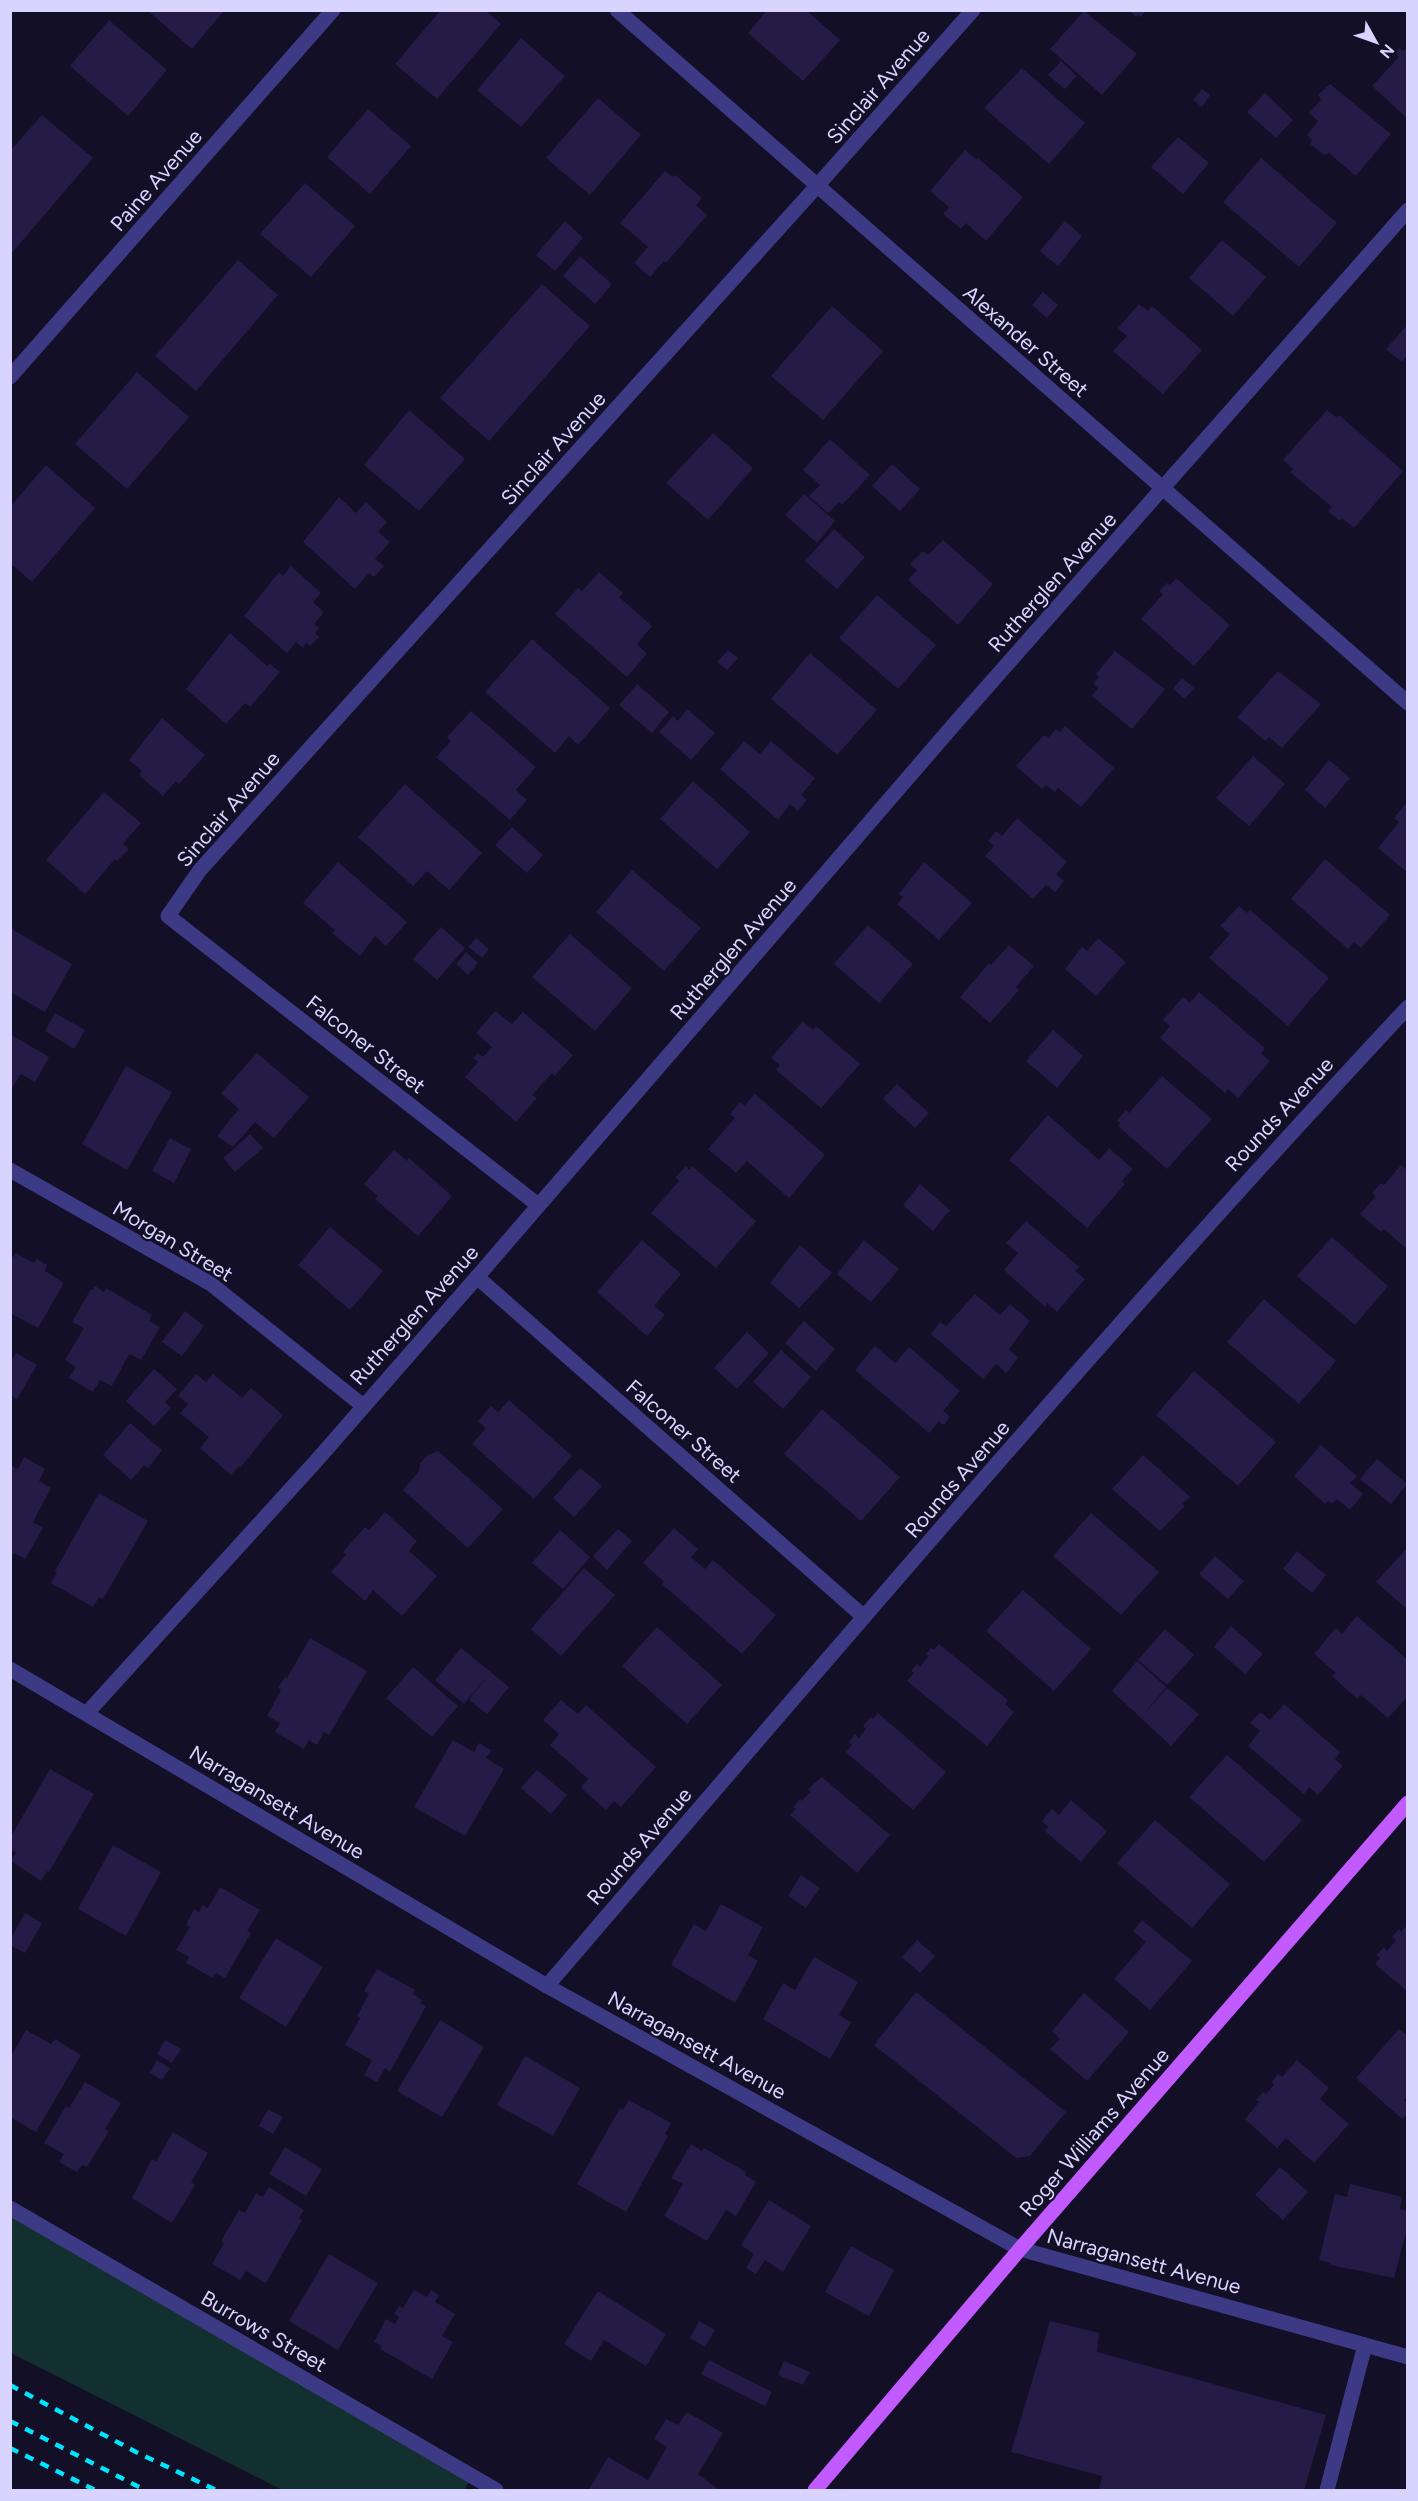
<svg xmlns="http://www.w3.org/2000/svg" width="1418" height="2501" font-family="Figtree,sans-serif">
	<rect width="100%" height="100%" fill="#130f26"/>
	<path fill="#12302f" d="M10,2213L469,2482L464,2490H282L11,2353Z"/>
	<g fill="#241b47">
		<path d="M147,10H221L223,12L192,49Z"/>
		<path d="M441,10H485L501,24L437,99L395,64Z"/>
		<path d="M767,10H806L840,40L803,81L748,33Z"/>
		<path d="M1129,10H1147L1141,17L1138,15L1136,17Z"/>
		<path d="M1084,11L1137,54L1102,95L1050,49Z"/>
		<path d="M109,20L167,70L128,116L70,66Z"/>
		<path d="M521,38L565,76L521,127L477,90Z"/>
		<path d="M1408,47V119L1372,86L1399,57L1395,53L1399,48L1403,51Z"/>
		<path d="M1061,61L1077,76L1065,89L1048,75Z"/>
		<path d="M1022,68L1085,123L1049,164L984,108Z"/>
		<path d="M1330,84L1391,134L1356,176L1329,153L1324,155L1310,144L1312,140L1307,135L1318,121L1309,113L1321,100L1318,95Z"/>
		<path d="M1202,89L1210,95L1202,107L1193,100Z"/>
		<path d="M1265,93L1293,120L1276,138L1247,112Z"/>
		<path d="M598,98L641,135L590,195L546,158Z"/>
		<path d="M368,109L411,146L370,194L327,157Z"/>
		<path d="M42,115L93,158L10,255V151Z"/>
		<path d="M1178,137L1209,163L1183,194L1151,167Z"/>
		<path d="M965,150L977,160L978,158L1023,197L986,241L966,223L961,229L943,214L949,207L930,191Z"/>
		<path d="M1261,158L1337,223L1299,267L1223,202Z"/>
		<path d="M665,171L672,177L675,175L702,198L696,205L707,215L666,263L664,261L650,277L634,263L648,247L620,223Z"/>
		<path d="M305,183L355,226L311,277L260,234Z"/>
		<path d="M565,221L583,238L555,271L536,255Z"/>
		<path d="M1065,221L1082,236L1058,266L1040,251Z"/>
		<path d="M1222,240L1266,277L1233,316L1189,278Z"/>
		<path d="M580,256L612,284L595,304L563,276Z"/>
		<path d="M238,260L278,295L196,391L155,356Z"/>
		<path d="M542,284L590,326L489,441L440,398Z"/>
		<path d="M1043,292L1058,305L1047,318L1032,305Z"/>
		<path d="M1139,304L1148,311L1152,306L1202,350L1163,394L1113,351L1127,336L1118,328Z"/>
		<path d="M832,306L883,351L823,420L771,376Z"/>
		<path d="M1408,324V355L1402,362L1386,349Z"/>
		<path d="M137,372L189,417L127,489L75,444Z"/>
		<path d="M409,410L465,459L419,511L364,465Z"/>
		<path d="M1327,410L1337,418L1339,415L1403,471L1354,528L1342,518L1340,521L1328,511L1332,507L1290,472L1293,469L1283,460Z"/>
		<path d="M713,433L753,468L708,520L666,483Z"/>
		<path d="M830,439L870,475L842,505L839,502L828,513L809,496L820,485L803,470Z"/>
		<path d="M892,464L920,489L900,511L872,486Z"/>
		<path d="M46,465L95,508L32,582L10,563V507Z"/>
		<path d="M804,494L835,521L817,543L785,515Z"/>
		<path d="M339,497L356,513L366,502L387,522L378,532L390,542L375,559L384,566L374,577L369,573L355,589L303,542Z"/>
		<path d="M834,529L865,557L837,589L805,561Z"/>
		<path d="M943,540L993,584L958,625L908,580L917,570L910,564L923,551L928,555Z"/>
		<path d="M291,566L321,593L313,602L324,612L314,624L319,628L315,633L319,637L310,646L306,643L303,648L296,642L287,653L244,616L279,572L283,576Z"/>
		<path d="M599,572L623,593L619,597L652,626L637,644L647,654L627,677L555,614L578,588L582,591Z"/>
		<path d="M1176,578L1230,625L1194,666L1141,619L1163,594L1159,591L1167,583L1170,585Z"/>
		<path d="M877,595L936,645L898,689L839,638Z"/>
		<path d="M230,633L267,666L270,664L280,672L250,707L245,703L226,724L186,689Z"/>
		<path d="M532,639L610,708L578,745L569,736L555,753L485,692Z"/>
		<path d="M728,650L738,658L727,670L717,662Z"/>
		<path d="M1115,651L1165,689L1132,729L1092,696L1098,688L1093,684L1099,677L1096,674Z"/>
		<path d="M810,653L877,710L837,755L771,699Z"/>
		<path d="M1278,671L1321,704L1282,748L1269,737L1265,741L1237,717Z"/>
		<path d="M1182,678L1194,688L1185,699L1173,689Z"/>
		<path d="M637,684L669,712L652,733L619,705Z"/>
		<path d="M687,709L715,733L691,760L659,732L673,716L678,721Z"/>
		<path d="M471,711L536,767L516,790L527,800L510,820L436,757L451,741L447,737Z"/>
		<path d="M162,718L205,755L179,784L176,781L163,796L139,775L142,771L129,760Z"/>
		<path d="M1065,726L1114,768L1081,807L1058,788L1055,792L1046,785L1042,789L1016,766L1044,735L1048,738L1056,729L1060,732Z"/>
		<path d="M744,741L760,754L771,741L815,778L801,795L807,800L798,811L790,804L778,820L720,769Z"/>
		<path d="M1253,756L1285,784L1249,826L1216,798Z"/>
		<path d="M1329,760L1350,778L1325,808L1305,790Z"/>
		<path d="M693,781L750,832L717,869L660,819Z"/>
		<path d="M405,784L482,853L449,890L427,871L413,886L358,837Z"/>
		<path d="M104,792L141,823L123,844L129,849L117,861L115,859L85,894L46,860Z"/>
		<path d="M1405,804L1408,806V873L1378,848L1399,822L1394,818Z"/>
		<path d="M1017,818L1067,862L1056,874L1064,881L1055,892L1046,885L1033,899L985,856L994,846L988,841L996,831L1002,836Z"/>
		<path d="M512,827L543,855L527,873L495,845Z"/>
		<path d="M1325,859L1390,915L1361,948L1354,942L1348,949L1291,899Z"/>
		<path d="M338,862L407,922L386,946L375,936L360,956L332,933L335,930L303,903Z"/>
		<path d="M924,862L972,903L939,940L897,904L903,897L899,894Z"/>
		<path d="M632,870L701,928L664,971L596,912Z"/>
		<path d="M1239,906L1247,913L1250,910L1329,978L1288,1026L1209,958L1230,934L1220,926Z"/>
		<path d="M868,925L913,964L879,1003L834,964Z"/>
		<path d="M441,927L465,948L437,980L413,959Z"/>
		<path d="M10,928L72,964L45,1012L10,992Z"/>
		<path d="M570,934L632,988L595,1031L532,977Z"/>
		<path d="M476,938L489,949L482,958L468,947Z"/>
		<path d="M1098,938L1126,962L1096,996L1065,969L1082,947L1087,951Z"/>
		<path d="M1009,945L1034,966L1016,987L1019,990L990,1023L960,997L989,963L991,965Z"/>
		<path d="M466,952L478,963L468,975L456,964Z"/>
		<path d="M1199,992L1265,1048L1261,1053L1270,1061L1238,1098L1228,1089L1225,1093L1160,1038L1170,1026L1163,1020L1183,997L1190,1003Z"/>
		<path d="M495,1011L512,1024L523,1012L573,1055L555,1076L552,1073L532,1095L537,1098L516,1122L465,1077L478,1062L473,1058L478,1053L483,1057L492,1047L476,1033Z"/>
		<path d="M55,1013L85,1030L74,1049L45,1031Z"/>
		<path d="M803,1021L813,1030L816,1026L860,1064L821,1108L776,1070L780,1065L771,1058Z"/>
		<path d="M1053,1030L1083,1056L1057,1088L1026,1061Z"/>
		<path d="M10,1034L49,1057L35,1082L21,1074L10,1091Z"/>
		<path d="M257,1053L309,1097L274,1138L255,1122L233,1147L217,1136L239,1109L221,1093Z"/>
		<path d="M126,1066L172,1092L127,1170L82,1144Z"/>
		<path d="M1162,1076L1212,1119L1167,1169L1118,1126L1120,1123L1117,1120L1126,1110L1129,1113Z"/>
		<path d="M897,1084L929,1113L915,1128L883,1099Z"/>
		<path d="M755,1094L825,1155L789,1198L747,1161L736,1173L708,1149L735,1118L730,1114L740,1102L744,1106Z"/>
		<path d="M1048,1115L1099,1160L1109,1148L1133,1169L1122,1181L1125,1184L1087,1228L1009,1160Z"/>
		<path d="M250,1134L263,1148L235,1172L223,1158Z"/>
		<path d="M170,1138L191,1149L174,1183L152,1171Z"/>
		<path d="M394,1150L407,1161L409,1158L452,1196L418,1236L375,1199L378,1196L364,1184Z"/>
		<path d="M1401,1165L1408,1171V1250L1384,1229L1381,1232L1360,1214L1376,1196L1372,1193L1381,1183L1384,1185Z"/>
		<path d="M686,1166L689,1170L692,1166L756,1221L716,1268L651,1213L679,1181L676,1177Z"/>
		<path d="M920,1184L950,1210L933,1231L903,1205Z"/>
		<path d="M1026,1221L1079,1267L1075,1271L1085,1279L1057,1312L1047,1303L1045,1307L1004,1270L1018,1253L1006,1243Z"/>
		<path d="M330,1227L383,1271L350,1310L298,1265Z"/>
		<path d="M1332,1237L1388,1286L1355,1325L1297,1276Z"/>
		<path d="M642,1240L681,1274L654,1306L665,1315L647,1336L597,1292Z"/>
		<path d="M864,1240L899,1269L871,1302L837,1274Z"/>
		<path d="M800,1245L832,1273L799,1308L770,1283Z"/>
		<path d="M16,1253L34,1263L37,1259L47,1265L45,1271L64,1283L38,1328L10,1313V1255L14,1257Z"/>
		<path d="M95,1286L104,1292L106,1288L152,1315L149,1321L160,1327L141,1360L129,1354L112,1386L100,1380L93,1392L69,1378L76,1367L65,1360L84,1328L72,1322L91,1289L93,1290Z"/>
		<path d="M975,1294L1000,1315L1010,1304L1030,1321L1009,1349L1018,1358L1006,1373L996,1364L983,1379L931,1334L940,1322L946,1326Z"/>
		<path d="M1264,1299L1336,1361L1299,1404L1227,1342Z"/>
		<path d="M185,1311L204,1326L182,1356L162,1342Z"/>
		<path d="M804,1321L835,1349L816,1371L785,1343Z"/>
		<path d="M747,1332L769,1353L737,1389L714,1368Z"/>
		<path d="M875,1346L895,1363L909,1347L960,1391L943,1411L950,1417L944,1425L939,1421L929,1433L855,1370Z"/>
		<path d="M781,1350L811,1377L783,1409L753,1382Z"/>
		<path d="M16,1353L37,1365L17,1399L10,1395V1363Z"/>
		<path d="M154,1369L177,1389L165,1402L171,1408L154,1426L126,1401Z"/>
		<path d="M1194,1371L1276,1442L1238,1486L1156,1415Z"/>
		<path d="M196,1374L206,1382L213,1374L242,1398L251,1388L283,1415L240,1468L239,1466L231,1475L200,1448L209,1437L180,1413L188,1404L178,1396Z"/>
		<path d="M509,1400L572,1456L534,1499L472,1444L486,1428L478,1421L491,1406L498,1412Z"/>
		<path d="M822,1409L900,1477L861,1521L784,1454Z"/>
		<path d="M130,1423L162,1450L148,1468L144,1465L131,1480L103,1455Z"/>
		<path d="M1321,1445L1357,1476L1350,1483L1363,1494L1350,1510L1337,1499L1332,1504L1328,1501L1325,1504L1294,1476Z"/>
		<path d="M438,1451L503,1509L468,1548L403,1490L419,1471L420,1463L428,1455Z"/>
		<path d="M1143,1455L1190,1497L1182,1504L1185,1506L1160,1531L1112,1489Z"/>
		<path d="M24,1457L45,1469L39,1481L51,1488L33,1522L43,1528L25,1559L14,1553L10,1559V1465L18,1469Z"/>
		<path d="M1377,1459L1407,1484L1391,1504L1360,1479Z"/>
		<path d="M580,1468L602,1486L574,1517L553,1498Z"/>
		<path d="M99,1493L148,1521L103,1599L99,1597L93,1607L51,1583L57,1572L55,1571Z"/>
		<path d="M385,1512L417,1541L409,1551L437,1576L402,1616L373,1590L365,1601L331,1572L346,1555L343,1552L365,1527L369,1530Z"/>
		<path d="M1091,1513L1159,1572L1121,1615L1053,1556Z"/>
		<path d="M674,1528L698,1549L691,1557L705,1569L713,1560L776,1615L742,1654L662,1584L664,1582L643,1563Z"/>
		<path d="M618,1529L632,1541L607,1570L593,1556Z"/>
		<path d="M560,1530L590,1557L563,1589L532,1563Z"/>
		<path d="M1408,1547V1610L1376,1582Z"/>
		<path d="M1297,1551L1326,1575L1312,1593L1283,1569Z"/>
		<path d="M1215,1556L1244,1581L1228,1599L1199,1574Z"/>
		<path d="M584,1568L615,1595L561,1656L531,1629Z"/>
		<path d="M1023,1590L1091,1649L1054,1691L986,1631Z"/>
		<path d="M1357,1616L1408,1660V1696L1388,1718L1361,1695L1357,1699L1332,1676L1336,1673L1314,1654L1336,1628L1342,1634Z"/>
		<path d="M1231,1626L1263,1654L1245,1674L1214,1647Z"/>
		<path d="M657,1627L722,1685L687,1724L622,1666Z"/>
		<path d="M1165,1629L1194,1655L1167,1685L1138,1660Z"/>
		<path d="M310,1638L367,1671L329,1735L324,1732L317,1745L309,1740L304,1749L275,1732L280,1723L267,1716L281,1690L278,1688L285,1677L287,1678Z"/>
		<path d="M939,1644L1008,1700L1005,1704L1014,1712L987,1746L907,1681L914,1673L911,1671L917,1664L920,1667L929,1656L926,1654L931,1648L934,1650Z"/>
		<path d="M461,1648L509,1687L487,1714L469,1700L488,1675L464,1704L435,1680Z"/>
		<path d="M1137,1661L1166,1687L1143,1715L1167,1688L1199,1714L1171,1746L1112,1691Z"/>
		<path d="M413,1667L458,1706L432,1737L386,1698Z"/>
		<path d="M561,1700L578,1714L586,1705L656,1767L621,1807L614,1801L606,1810L581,1788L588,1779L550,1745L559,1734L543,1720Z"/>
		<path d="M1284,1704L1340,1752L1335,1759L1343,1766L1318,1795L1309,1787L1304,1794L1248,1746L1260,1731L1250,1723L1260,1712L1270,1720Z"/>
		<path d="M878,1713L946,1772L913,1810L846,1752L852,1745L849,1742L855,1734L859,1738L866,1729L863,1726L871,1717L873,1719Z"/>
		<path d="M453,1740L474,1752L479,1743L491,1750L486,1758L504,1769L465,1836L414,1807Z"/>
		<path d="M1227,1755L1302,1820L1264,1862L1189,1797Z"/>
		<path d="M50,1769L94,1794L49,1872L47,1871L41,1881L11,1861L16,1852L10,1849V1838Z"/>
		<path d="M537,1770L567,1795L551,1814L521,1788Z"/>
		<path d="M822,1777L890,1835L857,1873L790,1815L796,1809L793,1807L800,1799L802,1801L811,1791L808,1789Z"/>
		<path d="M1071,1800L1107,1831L1081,1862L1045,1831L1048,1827L1042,1821L1052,1809L1059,1815Z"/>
		<path d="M1155,1820L1230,1884L1192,1928L1117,1863Z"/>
		<path d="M113,1845L161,1872L126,1936L78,1909Z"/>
		<path d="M801,1875L820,1888L806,1908L788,1896Z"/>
		<path d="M220,1887L260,1910L247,1931L251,1933L225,1978L216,1973L213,1978L186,1963L189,1957L176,1950L190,1927L186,1925L194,1909L199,1912L202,1905L208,1908Z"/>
		<path d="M721,1904L763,1927L748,1955L758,1961L735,2003L671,1965L694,1924L706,1931Z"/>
		<path d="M25,1913L42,1923L25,1953L10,1945V1940Z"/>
		<path d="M1142,1920L1192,1961L1150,2010L1114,1979L1146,1942L1133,1931Z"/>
		<path d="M1408,1924V1992L1375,1964L1380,1958L1377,1955L1384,1947L1387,1951L1396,1940L1392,1937L1399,1929L1401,1932Z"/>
		<path d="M276,1938L323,1967L286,2027L239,1998Z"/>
		<path d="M917,1940L935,1956L920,1973L902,1957Z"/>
		<path d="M814,1957L858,1982L839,2015L851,2022L830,2059L763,2019L783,1983L795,1990Z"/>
		<path d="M377,1969L415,1990L413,1994L422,2000L420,2003L426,2006L390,2072L385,2068L377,2082L364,2075L372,2060L345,2045L360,2018L357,2016L369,1994L364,1991Z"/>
		<path d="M916,1992L1066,2112L1030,2156L1016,2158L874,2045Z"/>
		<path d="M1084,1993L1129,2032L1087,2081L1050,2049L1060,2039L1052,2031Z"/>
		<path d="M440,2020L484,2047L442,2117L397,2091Z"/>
		<path d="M1399,2029L1408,2036V2096L1404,2100L1408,2103V2113L1402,2119L1356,2078Z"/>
		<path d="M26,2030L51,2044L55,2039L81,2055L36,2132L10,2117V2058Z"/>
		<path d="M165,2040L181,2049L172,2063L157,2054Z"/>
		<path d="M525,2056L580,2088L553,2136L497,2105Z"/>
		<path d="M157,2060L170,2068L162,2080L150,2073Z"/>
		<path d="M1297,2060L1329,2088L1320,2099L1349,2124L1314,2163L1286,2138L1277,2148L1245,2119L1259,2102L1256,2100L1263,2092L1266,2094L1274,2085L1272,2082L1278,2074L1282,2077Z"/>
		<path d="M85,2082L121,2103L105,2129L109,2131L87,2167L82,2165L77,2172L59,2162L64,2154L44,2143L66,2106L69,2108Z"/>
		<path d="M629,2100L671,2123L665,2134L668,2136L626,2212L577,2184L620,2108L623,2110Z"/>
		<path d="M268,2109L283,2117L273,2134L259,2126Z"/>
		<path d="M173,2132L208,2153L191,2182L195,2185L172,2223L132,2198L152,2159L156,2162Z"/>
		<path d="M691,2144L702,2151L704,2148L746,2172L745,2175L756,2182L736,2216L726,2210L707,2241L664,2216L683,2184L671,2178Z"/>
		<path d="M285,2147L322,2169L306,2196L269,2174Z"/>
		<path d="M1280,2167L1308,2192L1283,2220L1255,2195Z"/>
		<path d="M1350,2184L1402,2197L1400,2209L1408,2211V2225L1394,2278L1330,2265L1331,2263L1319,2260L1335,2194L1347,2197Z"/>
		<path d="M269,2187L304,2210L299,2218L302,2220L266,2283L246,2271L240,2280L212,2264L224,2243L221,2241L239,2210L245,2213L256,2193L263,2197Z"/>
		<path d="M769,2200L811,2226L783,2272L765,2260L756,2274L746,2268L754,2254L741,2245Z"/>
		<path d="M851,2246L894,2270L869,2316L825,2292Z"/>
		<path d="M329,2254L378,2283L338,2350L289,2321Z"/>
		<path d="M414,2290L427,2297L431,2290L439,2295L435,2302L455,2314L442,2336L453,2342L432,2379L380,2349L382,2346L374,2342L386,2319L395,2324L399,2317L394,2314L399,2306L403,2308Z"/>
		<path d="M598,2291L666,2334L646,2366L604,2340L591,2361L564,2344Z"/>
		<path d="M699,2321L715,2330L705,2347L690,2338Z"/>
		<path d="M1050,2321L1099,2333L1097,2352L1326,2415L1304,2490H1099L1102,2476L1011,2452Z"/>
		<path d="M709,2360L772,2392L765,2406L701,2374Z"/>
		<path d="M784,2361L810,2372L803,2385L778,2375Z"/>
		<path d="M687,2412L723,2433L698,2474L719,2490H589L608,2457L648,2480L667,2447L654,2439L666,2419L678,2425Z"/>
	</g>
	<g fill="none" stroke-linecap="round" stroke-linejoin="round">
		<g stroke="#3d3a85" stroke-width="15">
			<path d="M617,10L1408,703"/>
			<path d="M10,377L333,10"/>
			<path d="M10,1170L211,1284L362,1405"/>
			<path d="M538,1205L168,916L200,870L817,186L973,10"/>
			<path d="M477,1277L864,1617"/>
			<path d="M10,1669L547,1986L1020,2249L1408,2357"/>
			<path d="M87,1713L317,1460L477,1277L957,721L1408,210"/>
			<path d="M547,1986C830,1656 1111,1325 1408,1007"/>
			<path d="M10,2208L496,2490"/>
			<path d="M1327,2490L1365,2345"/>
		</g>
		<path stroke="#c25bff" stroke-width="15" d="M815,2490L1020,2249L1408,1803"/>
		<g stroke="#00e5ff" stroke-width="4.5" stroke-dasharray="9 8" stroke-linecap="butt">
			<path d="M10,2385L136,2452L216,2490"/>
			<path d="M10,2421L145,2490"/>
			<path d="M10,2448L95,2490"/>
		</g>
	</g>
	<g text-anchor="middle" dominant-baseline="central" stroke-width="4.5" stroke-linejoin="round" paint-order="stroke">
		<g font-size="21" fill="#d9d4ff" stroke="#130f26">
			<text transform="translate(878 86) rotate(-49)">Sinclair Avenue</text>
			<text transform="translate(156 180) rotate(-49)">Paine Avenue</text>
			<text transform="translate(1026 341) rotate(41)">Alexander Street</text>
			<text transform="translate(553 448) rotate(-48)">Sinclair Avenue</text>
			<text transform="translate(1052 582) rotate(-48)">Rutherglen Avenue</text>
			<text transform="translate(228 809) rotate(-49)">Sinclair Avenue</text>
			<text transform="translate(733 949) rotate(-49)">Rutherglen Avenue</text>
			<text transform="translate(366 1044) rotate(38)">Falconer Street</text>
			<text transform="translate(1279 1114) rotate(-47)">Rounds Avenue</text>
			<text transform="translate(173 1241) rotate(31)">Morgan Street</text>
			<text transform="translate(414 1315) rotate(-48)">Rutherglen Avenue</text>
			<text transform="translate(684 1431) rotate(41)">Falconer Street</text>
			<text transform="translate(957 1479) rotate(-49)">Rounds Avenue</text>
			<text transform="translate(277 1802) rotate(31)">Narragansett Avenue</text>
			<text transform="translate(639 1846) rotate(-49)">Rounds Avenue</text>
			<text transform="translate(697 2045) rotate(29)">Narragansett Avenue</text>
			<text transform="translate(1094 2132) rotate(-49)">Roger Williams Avenue</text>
			<text transform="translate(1144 2261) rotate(15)">Narragansett Avenue</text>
			<text transform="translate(264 2331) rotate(30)">Burrows Street</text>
		</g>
	</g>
	<rect width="1418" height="2501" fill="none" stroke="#d9d4ff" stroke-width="24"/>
	<g transform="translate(1376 42) rotate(130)" stroke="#130f26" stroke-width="4.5" paint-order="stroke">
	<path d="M0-4.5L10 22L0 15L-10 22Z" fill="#d9d4ff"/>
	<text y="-9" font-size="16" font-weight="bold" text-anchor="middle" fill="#d9d4ff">N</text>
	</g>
</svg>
